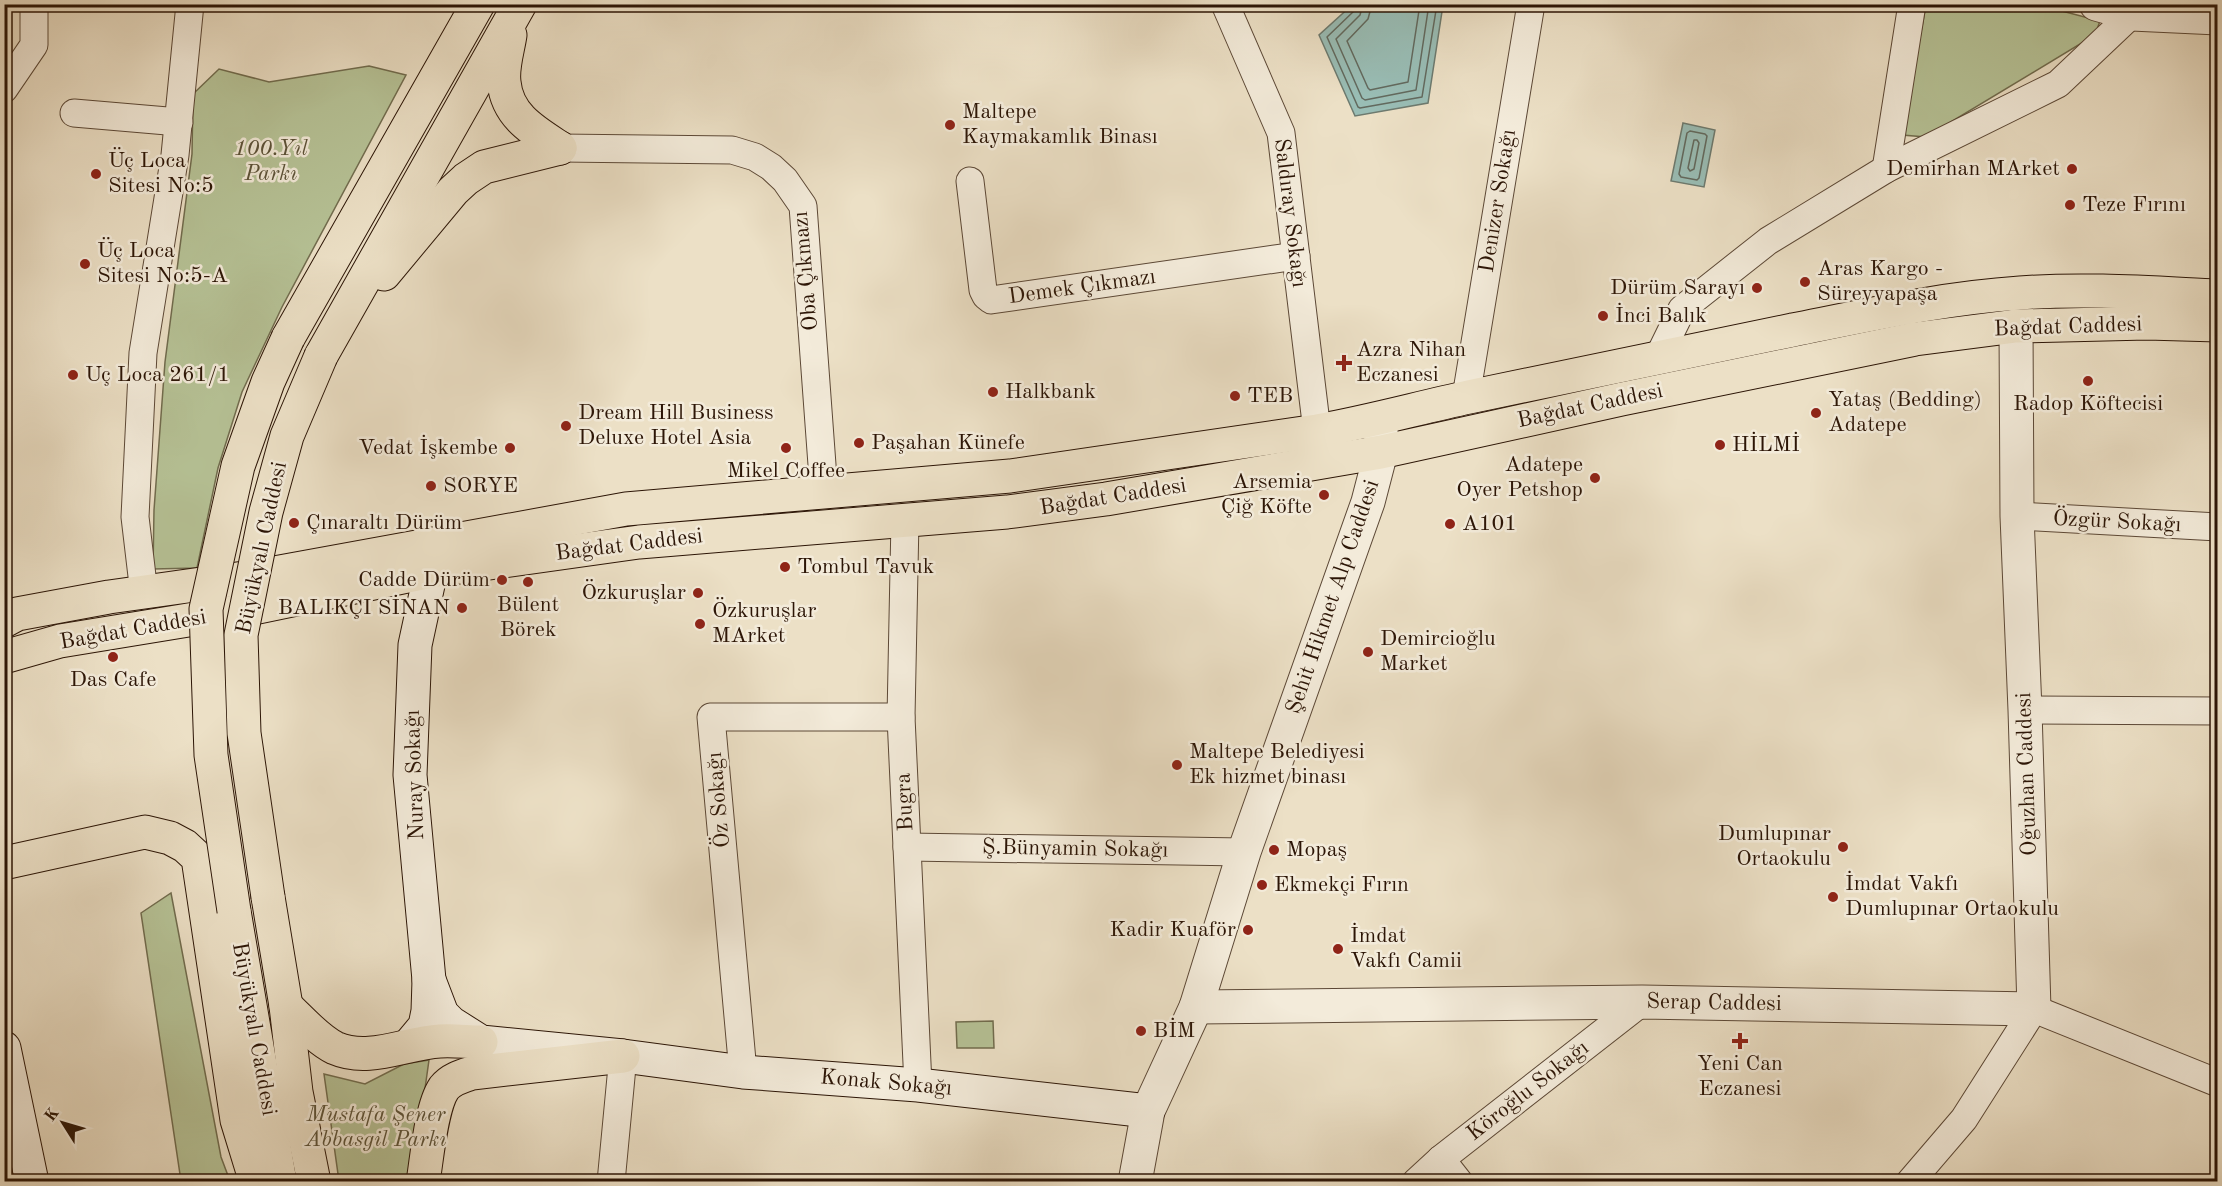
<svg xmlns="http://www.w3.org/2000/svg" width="2222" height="1186" font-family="'Old Standard TT',serif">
	<rect width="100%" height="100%" fill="#ece0c6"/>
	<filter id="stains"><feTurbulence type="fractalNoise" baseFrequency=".00333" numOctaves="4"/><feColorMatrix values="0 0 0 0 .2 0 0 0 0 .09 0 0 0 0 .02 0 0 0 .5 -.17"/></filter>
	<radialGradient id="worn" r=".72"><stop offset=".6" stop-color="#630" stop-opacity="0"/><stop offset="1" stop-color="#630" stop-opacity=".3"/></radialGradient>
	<g fill="#b6c296" stroke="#716c4e" stroke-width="1.5">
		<path d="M1926,5H2039L2100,21L2095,35L1926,137L1902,135Z"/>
		<path d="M369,66L406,75L282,307L242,392L218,468L197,568L153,569L154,510L165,362L192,154L193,94L219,69L269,82Z"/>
		<path d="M171,893L221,1157L230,1181H181L141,913Z"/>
		<path d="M993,1021L994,1048H957L956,1022Z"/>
		<path d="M429,1060L412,1181H339L324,1074L365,1084L404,1064Z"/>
	</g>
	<g fill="#99bdb5" stroke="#6d7a6f" stroke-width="1.5">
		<path d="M1352,5H1443L1428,103L1355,116L1319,35Z"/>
		<path d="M1683,123L1715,130L1704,187L1671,181Z"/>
	</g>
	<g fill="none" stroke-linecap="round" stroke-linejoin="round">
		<g stroke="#62695e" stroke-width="1.5">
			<path d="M1356,4L1354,11L1327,37L1358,107L1360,108L1422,97L1437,4"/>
			<path d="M1363,4L1360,15L1336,39L1362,98L1365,100L1416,90L1429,4"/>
			<path d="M1372,4L1368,19L1347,41L1368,88L1370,90L1408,82L1420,4"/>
			<path d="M1690,131L1705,134L1707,136L1699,178L1697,180L1681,177L1679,174L1687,133Z"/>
			<path d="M1694,140H1697L1699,143L1694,169L1690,171L1688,168Z"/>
		</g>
		<defs>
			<g id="minor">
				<path d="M1225,4L1281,133L1317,431"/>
				<path d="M4,89L34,45V4"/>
				<path d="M74,113L179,122"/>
				<path d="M560,148L732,150L755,157L771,167L785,180L803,206L824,492"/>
				<path d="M1886,169L1912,4"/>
				<path d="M970,181L983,290L986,296L991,300L1296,256"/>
				<path d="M1658,358L1682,309L1768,241L1886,169L2058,84L2132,14"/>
				<path d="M1466,397L1531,4"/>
				<path d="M2017,516L2218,527"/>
				<path d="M905,520L901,717L918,1085"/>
				<path d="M144,593L135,517L143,353L175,155L190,4"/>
				<path d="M2025,710L2218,711"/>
				<path d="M907,847L1244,852"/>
				<path d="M743,1072L711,717H901"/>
				<path d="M1441,1159L1459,1182"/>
				<path d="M611,1182L623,1056"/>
				<path d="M1416,1182L1441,1159L1642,1002"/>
				<path d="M1910,1182L1964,1119L2034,1009L2218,1083"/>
			</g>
			<g id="tertiary">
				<path d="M2096,4L2132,14L2218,18"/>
				<path d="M1196,1007L1642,1002L2034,1009L2025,710L2017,516L2016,326"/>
				<path d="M1135,1182L1148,1111L1196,1007L1244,852L1368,502L1381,452V427"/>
			</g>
			<g id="secondary">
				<path d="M429,980L410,775L415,645L431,571"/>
				<path d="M410,1044L425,1026L428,1011L429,980L442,1014L451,1023L481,1042L623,1056L743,1072L918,1085L1148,1111"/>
				<path d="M4,1048L32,1182"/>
			</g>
			<g id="primary">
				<path d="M4,621L17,614L109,597L258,576L626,509L1010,476L1317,431C1368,422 1418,408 1469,397C1577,374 1685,352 1793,330C1868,315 1944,298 2020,293C2086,288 2152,293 2218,296"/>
				<path d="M4,657L60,641L225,614L431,571L639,542L1007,512L1106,499L1381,452L1622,399L1915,339L2016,326L2147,323L2218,325"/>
			</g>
			<g id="trunk">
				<path d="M510,35C508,49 502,67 504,82C507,116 534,131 560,148"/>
				<path d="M384,274L453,191L466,179L484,167L560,148"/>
				<path d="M288,338L478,4"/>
				<path d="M321,356L520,4"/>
				<path d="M4,863L145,832L170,838L185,846L198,858L237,1120L256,1182"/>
				<path d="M268,897L286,1006L296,1092L314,1182"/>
				<path d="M234,911L280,1182"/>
				<path d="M286,1006C301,1020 317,1039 335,1048C369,1063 405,1043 440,1041C453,1040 468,1042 481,1042"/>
				<path d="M423,1182C427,1158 431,1107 444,1088C451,1079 462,1076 472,1073L623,1056"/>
			</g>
		</defs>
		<use href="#minor" stroke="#5c4836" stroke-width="29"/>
		<use href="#tertiary" stroke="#5c4836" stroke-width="35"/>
		<use href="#secondary" stroke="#2c1506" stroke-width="35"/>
		<use href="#primary" stroke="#2c1506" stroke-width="35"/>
		<use href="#trunk" stroke="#2c1506" stroke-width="35"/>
		<use href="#minor" stroke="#f3ebda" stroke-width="27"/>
		<use href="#tertiary" stroke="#f3ebda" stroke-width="33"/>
		<use href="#secondary" stroke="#f3ebda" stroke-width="33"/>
		<use href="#primary" stroke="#ece0c6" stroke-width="33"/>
		<use href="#trunk" stroke="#ece0c6" stroke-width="33"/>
		<defs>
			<g id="trunk-bridge">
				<path d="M268,897L244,733L241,635L266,512L287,436L321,356"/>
				<path d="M234,911L211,755L206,609L238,466L268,382L288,338"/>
			</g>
		</defs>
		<use href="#trunk-bridge" stroke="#2c1506" stroke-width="35" stroke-linecap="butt"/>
		<use href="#trunk-bridge" stroke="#ece0c6" stroke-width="33"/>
	</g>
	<g fill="#8f2418" stroke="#f3ebda" stroke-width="2">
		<circle cx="950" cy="125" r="6"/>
		<circle cx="2072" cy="169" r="6"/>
		<circle cx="96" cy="174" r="6"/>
		<circle cx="2070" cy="205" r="6"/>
		<circle cx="85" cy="264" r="6"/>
		<circle cx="1805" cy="282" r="6"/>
		<circle cx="1757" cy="288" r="6"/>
		<circle cx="1603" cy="316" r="6"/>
		<path d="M1341 354h6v6h6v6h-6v6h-6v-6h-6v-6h6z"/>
		<circle cx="73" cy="375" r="6"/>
		<circle cx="2088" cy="381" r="6"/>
		<circle cx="993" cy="392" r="6"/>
		<circle cx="1235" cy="396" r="6"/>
		<circle cx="1816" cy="413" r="6"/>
		<circle cx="566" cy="426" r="6"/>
		<circle cx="859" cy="443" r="6"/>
		<circle cx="1720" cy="445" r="6"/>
		<circle cx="510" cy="448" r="6"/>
		<circle cx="786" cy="448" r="6"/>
		<circle cx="1595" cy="478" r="6"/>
		<circle cx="431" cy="486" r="6"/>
		<circle cx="1324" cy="495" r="6"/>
		<circle cx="294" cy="523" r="6"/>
		<circle cx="1450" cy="524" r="6"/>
		<circle cx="785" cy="567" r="6"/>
		<circle cx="502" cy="580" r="6"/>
		<circle cx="528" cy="582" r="6"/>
		<circle cx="698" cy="593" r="6"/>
		<circle cx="462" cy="608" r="6"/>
		<circle cx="700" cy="624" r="6"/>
		<circle cx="1368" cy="652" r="6"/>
		<circle cx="113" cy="657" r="6"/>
		<circle cx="1177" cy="765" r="6"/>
		<circle cx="1843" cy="847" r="6"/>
		<circle cx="1274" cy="850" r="6"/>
		<circle cx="1262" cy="885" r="6"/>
		<circle cx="1833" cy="897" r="6"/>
		<circle cx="1248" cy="930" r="6"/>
		<circle cx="1338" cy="949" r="6"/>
		<circle cx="1141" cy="1031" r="6"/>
		<path d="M1737 1032h6v6h6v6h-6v6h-6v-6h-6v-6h6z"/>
	</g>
	<g text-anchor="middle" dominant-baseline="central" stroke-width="5" stroke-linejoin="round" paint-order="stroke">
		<g font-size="22" fill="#2c1506" stroke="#f3ebda" text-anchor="start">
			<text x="962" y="112">Maltepe<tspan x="962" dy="25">Kaymakamlık Binası</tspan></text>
			<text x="108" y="161">Üç Loca<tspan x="108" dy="25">Sitesi No:5</tspan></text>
			<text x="2060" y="169" text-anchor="end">Demirhan MArket</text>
			<text x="2082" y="205">Teze Fırını</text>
			<text x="97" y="251">Üç Loca<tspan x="97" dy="25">Sitesi No:5-A</tspan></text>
			<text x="1817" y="269">Aras Kargo -<tspan x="1817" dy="25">Süreyyapaşa</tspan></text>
			<text x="1745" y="288" text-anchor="end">Dürüm Sarayı</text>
			<text x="1615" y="316">İnci Balık</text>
			<text x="1356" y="350">Azra Nihan<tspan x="1356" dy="25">Eczanesi</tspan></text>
			<text x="85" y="375">Uç Loca 261/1</text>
			<text x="1005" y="392">Halkbank</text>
			<text x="1247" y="396">TEB</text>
			<text x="1828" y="400">Yataş (Bedding)<tspan x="1828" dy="25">Adatepe</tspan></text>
			<text x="2088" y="404" text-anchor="middle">Radop Köftecisi</text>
			<text x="578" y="413">Dream Hill Business<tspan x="578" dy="25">Deluxe Hotel Asia</tspan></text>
			<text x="871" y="443">Paşahan Künefe</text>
			<text x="1732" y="445">HİLMİ</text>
			<text x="498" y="448" text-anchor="end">Vedat İşkembe</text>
			<text x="1583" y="465" text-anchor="end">Adatepe<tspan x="1583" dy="25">Oyer Petshop</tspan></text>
			<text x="786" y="471" text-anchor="middle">Mikel Coffee</text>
			<text x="1312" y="482" text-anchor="end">Arsemia<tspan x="1312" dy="25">Çiğ Köfte</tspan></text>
			<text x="443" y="486">SORYE</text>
			<text x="306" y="523">Çınaraltı Dürüm</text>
			<text x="1462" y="524">A101</text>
			<text x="797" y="567">Tombul Tavuk</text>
			<text x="490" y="580" text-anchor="end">Cadde Dürüm</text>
			<text x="686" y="593" text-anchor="end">Özkuruşlar</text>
			<text x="528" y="605" text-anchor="middle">Bülent<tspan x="528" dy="25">Börek</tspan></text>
			<text x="450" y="608" text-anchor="end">BALIKÇI SİNAN</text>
			<text x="712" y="611">Özkuruşlar<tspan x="712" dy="25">MArket</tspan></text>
			<text x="1380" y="639">Demircioğlu<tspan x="1380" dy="25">Market</tspan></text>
			<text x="113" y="680" text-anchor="middle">Das Cafe</text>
			<text x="1189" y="752">Maltepe Belediyesi<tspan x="1189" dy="25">Ek hizmet binası</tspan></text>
			<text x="1831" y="834" text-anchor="end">Dumlupınar<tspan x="1831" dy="25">Ortaokulu</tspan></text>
			<text x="1286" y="850">Mopaş</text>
			<text x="1845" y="884">İmdat Vakfı<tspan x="1845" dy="25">Dumlupınar Ortaokulu</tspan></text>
			<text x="1274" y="885">Ekmekçi Fırın</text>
			<text x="1236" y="930" text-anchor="end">Kadir Kuaför</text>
			<text x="1350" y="936">İmdat<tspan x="1350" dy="25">Vakfı Camii</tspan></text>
			<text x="1153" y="1031">BİM</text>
			<text x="1740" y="1064" text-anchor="middle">Yeni Can<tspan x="1740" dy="25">Eczanesi</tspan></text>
		</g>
		<g font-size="22" font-style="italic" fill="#5c5238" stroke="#f3ebda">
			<text x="271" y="149">100.Yıl<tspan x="271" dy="25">Parkı</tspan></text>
			<text x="376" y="1115">Mustafa Şener<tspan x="376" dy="25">Abbasgil Parkı</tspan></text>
		</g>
		<g font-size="22" fill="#2c1506" stroke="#f3ebda">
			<text transform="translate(1498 201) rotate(-81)">Denizer Sokağı</text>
			<text transform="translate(1290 213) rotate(83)">Saldıray Sokağı</text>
			<text transform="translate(806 271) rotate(-95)">Oba Çıkmazı</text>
			<text transform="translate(1082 287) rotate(-8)">Demek Çıkmazı</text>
			<text transform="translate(2068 327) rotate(-2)">Bağdat Caddesi</text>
			<text transform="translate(1590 406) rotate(-12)">Bağdat Caddesi</text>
			<text transform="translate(1113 497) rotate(-9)">Bağdat Caddesi</text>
			<text transform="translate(2117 522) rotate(3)">Özgür Sokağı</text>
			<text transform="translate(629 545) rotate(-7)">Bağdat Caddesi</text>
			<text transform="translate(262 548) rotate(-78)">Büyükyalı Caddesi</text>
			<text transform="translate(1333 597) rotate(-71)">Şehit Hikmet Alp Caddesi</text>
			<text transform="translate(133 630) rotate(-10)">Bağdat Caddesi</text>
			<text transform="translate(2027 774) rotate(-92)">Oğuzhan Caddesi</text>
			<text transform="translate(415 775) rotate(-92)">Nuray Sokağı</text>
			<text transform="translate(719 800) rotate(-95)">Öz Sokağı</text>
			<text transform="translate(905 802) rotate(-93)">Bugra</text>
			<text transform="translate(1075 849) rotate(1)">Ş.Bünyamin Sokağı</text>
			<text transform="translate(1714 1003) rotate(1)">Serap Caddesi</text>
			<text transform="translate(254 1029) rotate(80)">Büyükyalı Caddesi</text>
			<text transform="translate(886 1083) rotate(5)">Konak Sokağı</text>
			<text transform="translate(1528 1091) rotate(-38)">Köroğlu Sokağı</text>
		</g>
	</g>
	<rect width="2222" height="1186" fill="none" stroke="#ece0c6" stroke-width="24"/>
	<rect x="6" y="6" width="2210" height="1174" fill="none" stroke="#2c1506" stroke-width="3"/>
	<rect x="12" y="12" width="2198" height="1162" fill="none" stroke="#2c1506" stroke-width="1.5"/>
	<g transform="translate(63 1123) rotate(307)" stroke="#f3ebda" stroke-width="4.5" paint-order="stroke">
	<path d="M0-4.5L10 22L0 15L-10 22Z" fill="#2c1506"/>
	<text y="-9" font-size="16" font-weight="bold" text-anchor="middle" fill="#2c1506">K</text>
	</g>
	<rect width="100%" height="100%" filter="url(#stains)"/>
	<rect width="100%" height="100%" fill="url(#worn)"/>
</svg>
